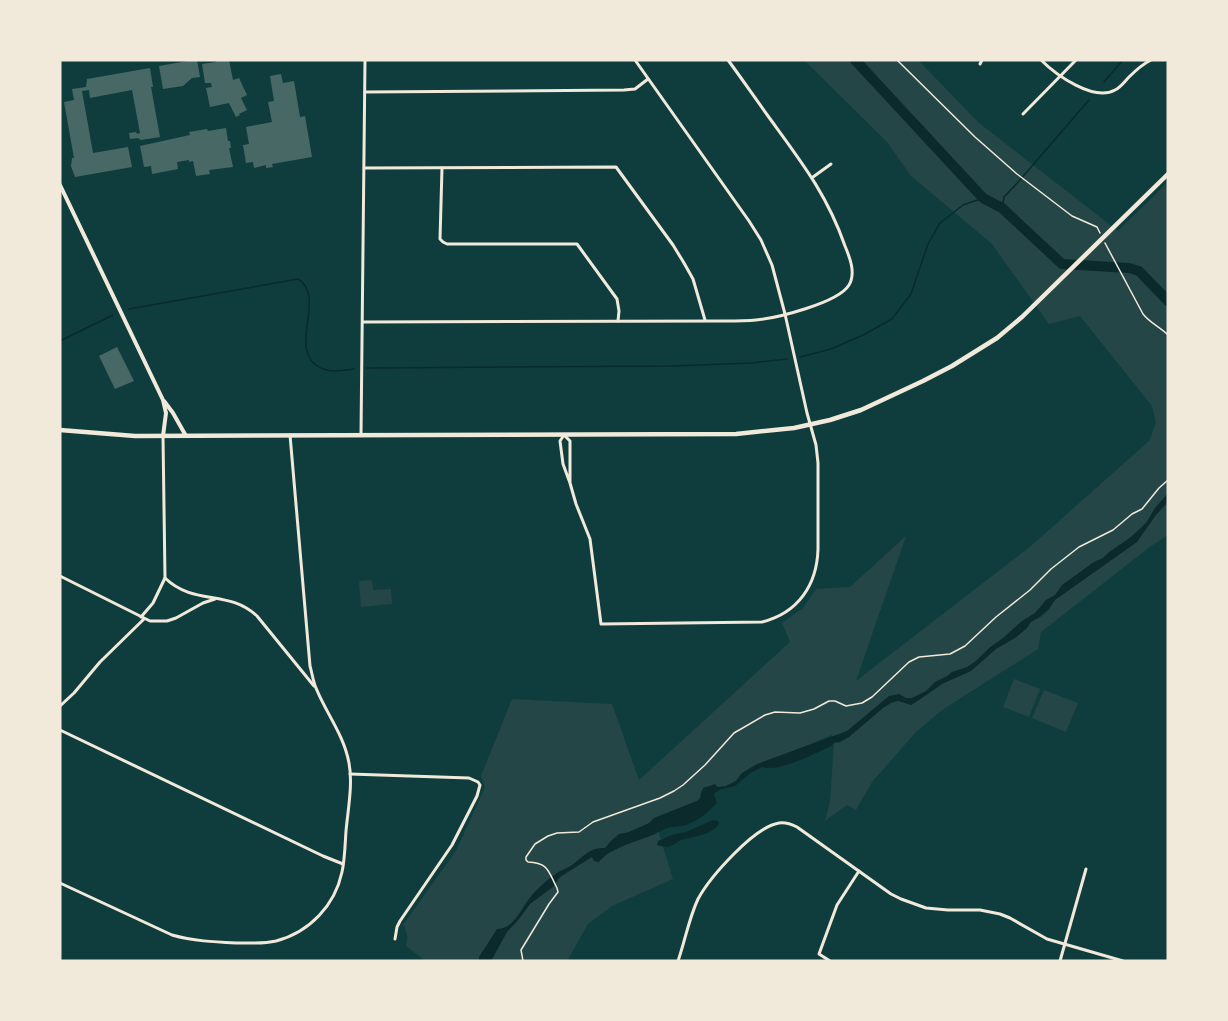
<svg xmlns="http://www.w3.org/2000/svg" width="1228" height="1021" font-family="Manrope,sans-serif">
	<rect width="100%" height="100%" fill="#0f3d3e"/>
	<g fill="#244646">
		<path d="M804,60H918L979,123L1118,231L1168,182V535L1151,546L1041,632L1038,649L942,710L916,732L872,782L856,810L847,805L825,821L830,802L834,743L832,735L791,752L767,760L742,773L736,781L726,786L701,791L700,798L697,801L654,818L673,879L612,906L588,924L567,961H426L406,946C408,938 408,932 403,925L456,851L485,787L481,776L512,699L612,704L639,780L790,642L782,623L803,608L816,589L850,587L906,536L856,681L1031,546L1149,441L1156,423L1152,406L1080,316L1049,324L992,244L911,176L887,142Z"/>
		<path d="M372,580L373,590L391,589L392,604L361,607L359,581Z"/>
		<path d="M1014,679L1040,689L1029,717L1003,707Z"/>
		<path d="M1044,690L1078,703L1066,732L1032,718Z"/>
	</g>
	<g fill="#0a2a2b">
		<path d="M1168,493V502L1156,515L1137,542L1055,600L1049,609L1040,617L1031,622L1027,628L1015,638L996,649L971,671L942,684L922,698L911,705L898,701L891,703L883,708L849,737L840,742L834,743L831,746C813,754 781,772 762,767L749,774L735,786L719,790L714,794L717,803C709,812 697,821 686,825C680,827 673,826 667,828C661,830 656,834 650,836C635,842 608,849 599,862L594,861L592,857L560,877L553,887L530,904L519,919L507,932L491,961H479V957L497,929C515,929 522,906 532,895C539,887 548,879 557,873C561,870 565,869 569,867C582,859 588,847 605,848L611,841L619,834L629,832L649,823L654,818L697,801L700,798L703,788L715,784L718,787L726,786L736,781L742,773L757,764L847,731L889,696L899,694L906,698H912L926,691L935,682L947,676L952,672L967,667L976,661L989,648L1003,638L1022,621L1035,613L1046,600L1055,595L1062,585L1094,562L1103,558L1108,553L1131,537L1146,523L1155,508Z"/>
		<path d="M713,820L718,821L719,824C711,836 692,836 679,841C676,843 674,845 671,846C666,848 661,846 657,845L658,841L672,835L686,832Z"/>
	</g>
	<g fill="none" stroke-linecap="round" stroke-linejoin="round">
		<g stroke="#0a2a2b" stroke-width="1.5">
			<path d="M1104,82L1123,60"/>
			<path d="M1002,208L1004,197L1019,181L1089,100"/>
			<path d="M129,309L298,279C328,297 285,352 321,368C331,373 344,370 354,369"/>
			<path d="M60,341L113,315"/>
			<path d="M800,357L831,349L863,335L892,319L911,294L928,244L940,223L963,205L983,198"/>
			<path d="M367,368L672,366L751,363L787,359"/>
		</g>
		<path stroke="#0a2a2b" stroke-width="10" d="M855,60L983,198L1002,208L1062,264L1129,268L1139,271L1168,301"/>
	</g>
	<g fill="#486865">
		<path d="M193,60H197L200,77L192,78L183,86L163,89L159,66Z"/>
		<path d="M216,60H229L233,80L239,78L247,95L241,98L247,110L239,114L240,115L236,117L229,103L210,107L206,88L212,87L211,83H205L202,64L216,62Z"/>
		<path d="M150,68L153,87H151L160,137L141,140L138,138L130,139L129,133L136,132L137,134L140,133L132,90L90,98L89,90L82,91L93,153L128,147L132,167L75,177L71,166L72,158H74L64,102L74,100L72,89L86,87L87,79Z"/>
		<path d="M281,74L283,83L294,81L300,117L305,116L312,157L272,164L273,167L266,168V165L254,168L253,162L246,163L243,145L249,144L246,127L272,122L268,102L274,101L270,76Z"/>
		<path d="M226,128L228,141H230L231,148H229L233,167L209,170L210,174L196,176L193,161L189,162V160L177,162L178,169L152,174L151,166L144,167L140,146L190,135L189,132L207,129L208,131Z"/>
		<path d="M117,347L134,381L115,389L99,356Z"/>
	</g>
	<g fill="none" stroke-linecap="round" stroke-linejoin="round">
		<g stroke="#f1e9da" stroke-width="1.5">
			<path d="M897,60L975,137L1017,174L1072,216L1097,227L1100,233"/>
			<path d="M1105,243L1143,314C1150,323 1160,327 1168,335"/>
			<path d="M523,961L521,950L549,904L558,892L557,888C548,871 549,863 528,862L526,860V857L535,844L548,836L557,833L579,832L593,822L660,798L674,791L683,785L705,765L734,733L765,715L775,712L800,713L814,709L829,701H835L846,706L862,703L872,697L909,662L919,657L950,654L965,646L996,617L1030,590L1051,569L1079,547L1113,530L1132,514L1142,509L1159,488L1168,480"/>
		</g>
		<g stroke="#f1e9da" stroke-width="3">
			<path d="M1041,60C1056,75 1094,102 1115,90C1121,87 1125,81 1129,77C1136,70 1143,64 1151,60"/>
			<path d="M980,64L982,60"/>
			<path d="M365,92L624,90L635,89L648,79"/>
			<path d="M1023,114L1076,60"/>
			<path d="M365,168L616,167L673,245L684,263L693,279L705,320"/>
			<path d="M442,168L440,239L443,242L447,244H577L617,299L619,311L618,321"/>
			<path d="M813,177L831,164"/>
			<path d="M363,322L724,321C735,321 746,321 756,320C777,318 838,303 849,285C856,273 850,258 845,246C827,194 800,160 768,116C755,98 742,79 728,60"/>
			<path d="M361,435L365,60"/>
			<path d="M570,483V441L564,435L560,441L563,464L570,483L576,504L590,539L601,624L762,622C798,613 817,585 818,549V463L816,445L807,413L785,314L772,265L761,240L749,221L635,60"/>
			<path d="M60,576L150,621H167L176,618L203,603L215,599"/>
			<path d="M165,578C194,606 228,589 257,616L314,686"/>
			<path d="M141,617L153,603L165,578L163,436"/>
			<path d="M60,706L74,693L100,662L144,619"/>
			<path d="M60,730L323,856L343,864"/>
			<path d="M350,774L469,778L478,782L480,785L477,796L452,845L400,921L397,927L395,939"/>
			<path d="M60,883L172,935C193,941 214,942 236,943C249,943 263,944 276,941C310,932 335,905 342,872C345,858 345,844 346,831C348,809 353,784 349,763C344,735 326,713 316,688C313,681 312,673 310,666L290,435"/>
			<path d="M678,961C685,941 689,918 698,899C710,877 754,827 779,823C786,822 791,824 797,827L891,894L901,899L926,908L948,910H980L1000,914L1010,918L1047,939L1123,961"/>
			<path d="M830,961L819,954L837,905L859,871"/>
			<path d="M1060,961L1086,869"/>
		</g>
		<g stroke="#f1e9da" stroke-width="4">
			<path d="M60,185L163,400L166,413L163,436"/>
			<path d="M164,401L173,413L186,436"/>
		</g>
		<path stroke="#f1e9da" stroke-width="4.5" d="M60,430L135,436L736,434L794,428L830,420L861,410L923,381L952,366L997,338L1022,317L1168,174"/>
	</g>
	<rect width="1228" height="1021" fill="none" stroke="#f1e9da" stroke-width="123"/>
</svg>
